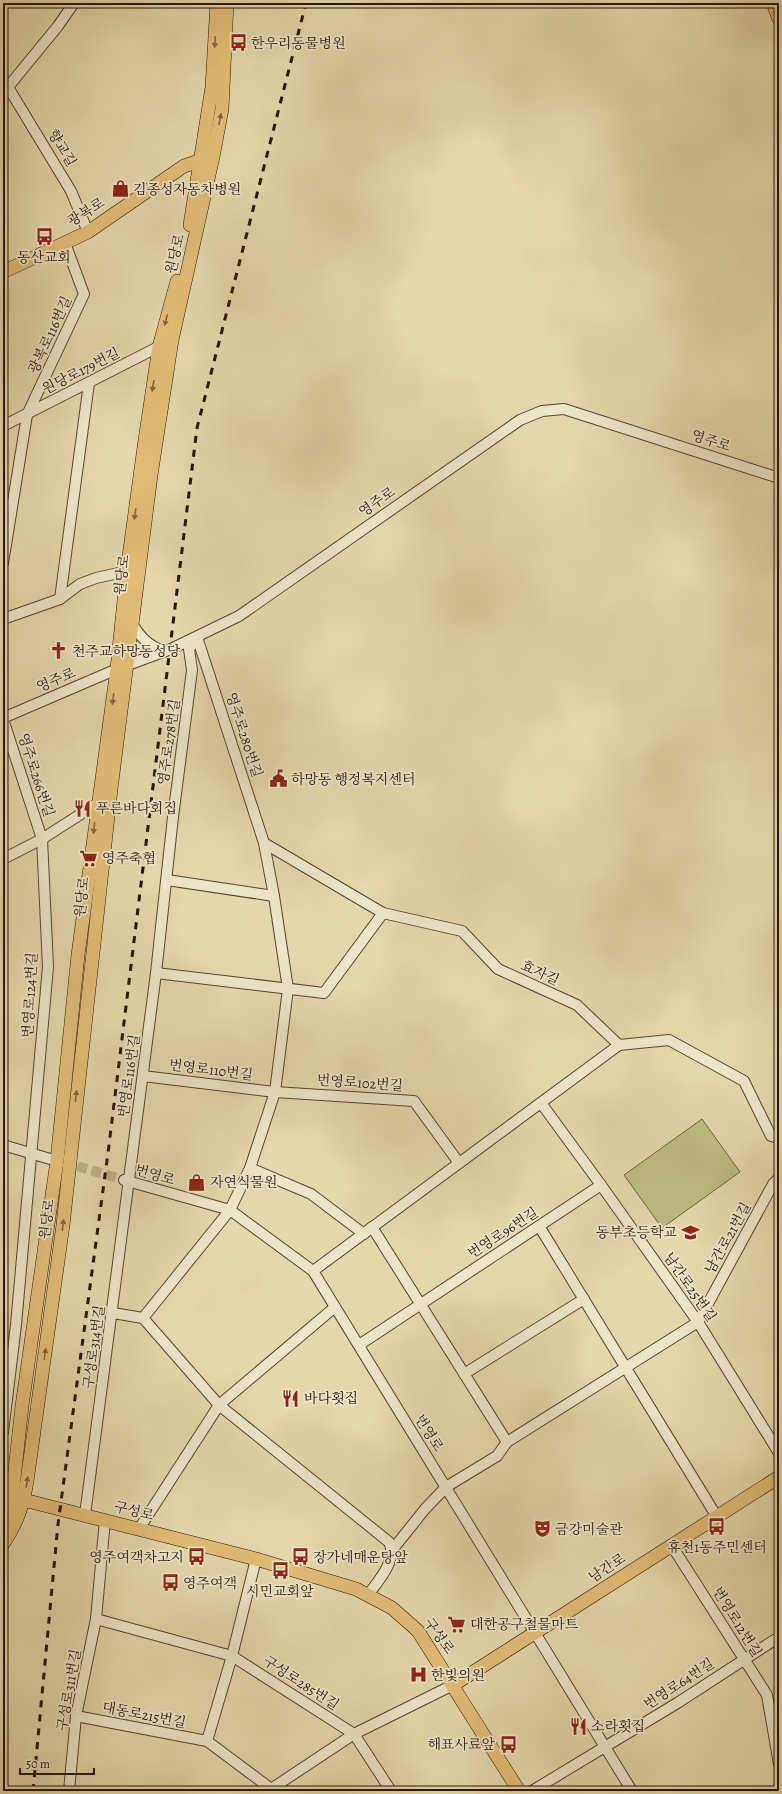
<svg xmlns="http://www.w3.org/2000/svg" width="782" height="1794" font-family="Alegreya,'Noto Serif KR',serif">
	<rect width="100%" height="100%" fill="#e4d7ab"/>
	<filter id="stains"><feTurbulence type="fractalNoise" baseFrequency=".005" numOctaves="4"/><feColorMatrix values="0 0 0 0 .2 0 0 0 0 .09 0 0 0 0 .02 0 0 0 .5 -.17"/></filter>
	<radialGradient id="worn" r=".72"><stop offset=".6" stop-color="#630" stop-opacity="0"/><stop offset="1" stop-color="#630" stop-opacity=".3"/></radialGradient>
	<path fill="#bcbc83" stroke="#726846" d="M702,1119L740,1172L662,1228L624,1175Z"/>
	<g fill="none" stroke-linecap="round" stroke-linejoin="round">
		<path stroke="#beb08a" stroke-width="10" stroke-dasharray="10 5" stroke-linecap="butt" d="M63,1162L124,1180"/>
		<defs>
			<g id="minor">
				<path d="M3,85L8,87L71,191L88,232"/>
				<path d="M8,87L58,26L74,3"/>
				<path d="M3,426L164,344"/>
				<path d="M3,563L27,415L84,294L65,243"/>
				<path d="M60,599L89,383"/>
				<path d="M3,619L60,599L80,584L96,578L132,570"/>
				<path d="M133,625C141,638 149,646 164,651"/>
				<path d="M3,718L117,669L171,649L239,616L520,420L542,411L564,409L779,478"/>
				<path d="M3,719L42,839L48,967L16,1325L3,1432"/>
				<path d="M264,843L383,913L462,931L498,969L577,1005L619,1045L669,1040L744,1081L771,1136L779,1138"/>
				<path d="M3,859L42,839L98,803"/>
				<path d="M167,880L274,896"/>
				<path d="M156,973L324,993L383,913"/>
				<path d="M143,1076L275,1092L414,1101L459,1163"/>
				<path d="M541,1103L601,1185L698,1322L779,1453"/>
				<path d="M3,1145L57,1161"/>
				<path d="M250,1168L311,1194L364,1234"/>
				<path d="M124,1180L230,1210L313,1271L632,1791"/>
				<path d="M539,1226L717,1517"/>
				<path d="M372,1227L507,1442"/>
				<path d="M313,1271L619,1045"/>
				<path d="M113,1313L143,1318L219,1405L389,1542C398,1560 378,1581 368,1595"/>
				<path d="M143,1318L230,1210L250,1168L275,1092L288,989L274,896L264,843L197,637"/>
				<path d="M359,1345L601,1185"/>
				<path d="M464,1374L584,1299"/>
				<path d="M85,1515L156,973L173,817L192,670L189,649L197,637"/>
				<path d="M139,1529L219,1405L335,1307"/>
				<path d="M672,1546L767,1695L779,1764"/>
				<path d="M393,1549L425,1509L446,1487L497,1456L507,1442L698,1322L773,1184L779,1178"/>
				<path d="M96,1619L232,1656L354,1734L391,1791"/>
				<path d="M76,1716L207,1741L274,1791"/>
				<path d="M207,1741L232,1656L256,1559"/>
				<path d="M69,1791L76,1716L96,1619L105,1520"/>
				<path d="M268,1791L354,1734L453,1685"/>
				<path d="M532,1791L679,1702L779,1637"/>
			</g>
			<g id="major">
				<path d="M773,3L779,19"/>
				<path d="M190,225L212,87L217,3"/>
				<path d="M3,272L88,232L184,166L208,158"/>
				<path d="M16,1498L256,1559L356,1589L392,1608L418,1631L519,1791"/>
				<path d="M3,1520L12,1497L22,1406L57,1161L78,955L117,669L127,571L145,440L159,347L177,281"/>
				<path d="M3,1544C17,1523 23,1506 27,1481L63,1225L111,789L151,475L172,340L213,157L222,109L227,3"/>
				<path d="M453,1685L779,1477"/>
			</g>
		</defs>
		<use href="#minor" stroke="#564531" stroke-width="12"/>
		<use href="#major" stroke="#271408" stroke-width="14"/>
		<use href="#minor" stroke="#ede5c8" stroke-width="10"/>
		<use href="#major" stroke="#e2bc76" stroke-width="13"/>
		<path stroke="#271408" stroke-width="3" stroke-dasharray="7 7" stroke-linecap="butt" d="M33,1791L58,1524L108,1153L197,428L306,3"/>
	</g>
	<defs><path id="oneway-solid" d="M-6-.8H1V-3.2L6.5 0L1 3.2V.8H-6Z"/></defs>
	<g fill="#84683f">
		<use href="#oneway-solid" transform="translate(215 42) rotate(93)"/>
		<use href="#oneway-solid" transform="translate(220 119) rotate(-80)"/>
		<use href="#oneway-solid" transform="translate(166 320) rotate(105)"/>
		<use href="#oneway-solid" transform="translate(153 386) rotate(99)"/>
		<use href="#oneway-solid" transform="translate(135 514) rotate(98)"/>
		<use href="#oneway-solid" transform="translate(113 699) rotate(98)"/>
		<use href="#oneway-solid" transform="translate(94 828) rotate(97)"/>
		<use href="#oneway-solid" transform="translate(76 1096) rotate(-84)"/>
		<use href="#oneway-solid" transform="translate(63 1225) rotate(-83)"/>
		<use href="#oneway-solid" transform="translate(45 1354) rotate(-82)"/>
		<use href="#oneway-solid" transform="translate(27 1482) rotate(-81)"/>
	</g>
	<defs>
		<symbol id="bus-bare" viewBox="-9 -9 18 18"><path d="M-5-6H5V4H4V6H2V4H-2V6H-4V4H-5ZM-3.5-4V0h7V-4ZM-3.5 1.2v1.5H-2V1.2ZM2 1.2v1.5H3.5V1.2Z" fill="#8f2418" stroke="#ede5c8" stroke-width="2.5" paint-order="stroke"/></symbol>
		<symbol id="shop-bare" viewBox="-9 -9 18 18"><path d="M-5-2.5h2.3a2.7 3.5 0 0 1 5.4 0H5L5.5 6h-11ZM-1.5-2.5h3a1.5 2.3 0 0 0-3 0Z" fill="#8f2418" stroke="#ede5c8" stroke-width="2.5" paint-order="stroke"/></symbol>
		<symbol id="church-bare" viewBox="-9 -9 18 18"><path d="M-1.2-6h2.4v3.5h3.3v2.4h-3.3V6h-2.4V-.1h-3.3v-2.4h3.3Z" fill="#8f2418" stroke="#ede5c8" stroke-width="2.5" paint-order="stroke"/></symbol>
		<symbol id="civic-bare" viewBox="-9 -9 18 18"><path d="M-.6-6.5H3V-4.5H.6V-3L4-1V1h2V6H-6V1h2V-1L-.6-3ZM-1.2 2.5V6h2.4V2.5Z" fill="#8f2418" stroke="#ede5c8" stroke-width="2.5" paint-order="stroke"/></symbol>
		<symbol id="restaurant-bare" viewBox="-9 -9 18 18"><path d="M-5-6h1v4h1v-4h1v4h1v-4h1v5L-1.5 .5V6h-2V.5L-5-1ZM5-6V6H3V1.5H1.5Q1.5-4 5-6Z" fill="#8f2418" stroke="#ede5c8" stroke-width="2.5" paint-order="stroke"/></symbol>
		<symbol id="supermarket-bare" viewBox="-9 -9 18 18"><path d="M-6-5.5h2.5l.6 2H6L4.5 2H-2.5L-4.4-4H-6ZM-1.5 3.2a1.3 1.3 0 1 0 .1 0ZM3 3.2a1.3 1.3 0 1 0 .1 0Z" fill="#8f2418" stroke="#ede5c8" stroke-width="2.5" paint-order="stroke"/></symbol>
		<symbol id="school-bare" viewBox="-9 -9 18 18"><path d="M0-5L7-2L0 1L-7-2ZM-4 1L0 2.5L4 1V4Q0 6-4 4Z" fill="#8f2418" stroke="#ede5c8" stroke-width="2.5" paint-order="stroke"/></symbol>
		<symbol id="theatre-bare" viewBox="-9 -9 18 18"><path d="M-5-5.5Q0-4 5-5.5V0Q5 5 0 6Q-5 5-5 0ZM-3.3-2.5H-1v1.5H-3.3ZM1-2.5H3.3v1.5H1ZM-2.8 1Q0 5.5 2.8 1Z" fill="#8f2418" stroke="#ede5c8" stroke-width="2.5" paint-order="stroke"/></symbol>
		<symbol id="hospital-bare" viewBox="-9 -9 18 18"><path d="M-5-5h3v3.5h4V-5h3V5h-3V1.5h-4V5h-3Z" fill="#8f2418" stroke="#ede5c8" stroke-width="2.5" paint-order="stroke"/></symbol>
	</defs>
	<g fill-rule="evenodd">
		<use href="#bus-bare" x="226" y="30" width="25" height="25"/>
		<use href="#shop-bare" x="108" y="176" width="25" height="25"/>
		<use href="#bus-bare" x="32" y="224" width="25" height="25"/>
		<use href="#church-bare" x="46" y="638" width="25" height="25"/>
		<use href="#civic-bare" x="266" y="766" width="25" height="25"/>
		<use href="#restaurant-bare" x="70" y="796" width="25" height="25"/>
		<use href="#supermarket-bare" x="76" y="846" width="25" height="25"/>
		<use href="#shop-bare" x="184" y="1170" width="25" height="25"/>
		<use href="#school-bare" x="678" y="1220" width="25" height="25"/>
		<use href="#restaurant-bare" x="278" y="1386" width="25" height="25"/>
		<use href="#bus-bare" x="704" y="1514" width="25" height="25"/>
		<use href="#theatre-bare" x="530" y="1516" width="25" height="25"/>
		<use href="#bus-bare" x="184" y="1544" width="25" height="25"/>
		<use href="#bus-bare" x="288" y="1544" width="25" height="25"/>
		<use href="#bus-bare" x="268" y="1558" width="25" height="25"/>
		<use href="#bus-bare" x="158" y="1570" width="25" height="25"/>
		<use href="#supermarket-bare" x="444" y="1612" width="25" height="25"/>
		<use href="#hospital-bare" x="406" y="1662" width="25" height="25"/>
		<use href="#restaurant-bare" x="566" y="1714" width="25" height="25"/>
		<use href="#bus-bare" x="496" y="1732" width="25" height="25"/>
	</g>
	<g text-anchor="middle" dominant-baseline="central" stroke-width="3.5" stroke-linejoin="round" paint-order="stroke">
		<g font-size="14" fill="#271408" stroke="#ede5c8" text-anchor="start">
			<text x="251" y="43">한우리동물병원</text>
			<text x="133" y="189">김종성자동차병원</text>
			<text x="44" y="257" text-anchor="middle">동산교회</text>
			<text x="72" y="651">천주교하망동성당</text>
			<text x="291" y="779">하망동 행정복지센터</text>
			<text x="96" y="808">푸른바다회집</text>
			<text x="102" y="858">영주축협</text>
			<text x="210" y="1182">자연식물원</text>
			<text x="677" y="1232" text-anchor="end">동부초등학교</text>
			<text x="304" y="1398">바다횟집</text>
			<text x="555" y="1529">금강미술관</text>
			<text x="717" y="1547" text-anchor="middle">휴천1동주민센터</text>
			<text x="184" y="1557" text-anchor="end">영주여객차고지</text>
			<text x="313" y="1557">장가네매운탕앞</text>
			<text x="183" y="1583">영주여객</text>
			<text x="280" y="1591" text-anchor="middle">시민교회앞</text>
			<text x="470" y="1624">대한공구철물마트</text>
			<text x="431" y="1675">한빛의원</text>
			<text x="591" y="1726">소라횟집</text>
			<text x="495" y="1744" text-anchor="end">해표사료앞</text>
		</g>
		<g font-size="14" fill="#271408" stroke="#ede5c8">
			<text transform="translate(62 148) rotate(59)">향교길</text>
			<text transform="translate(86 212) rotate(-32)">광복로</text>
			<text transform="translate(175 254) rotate(-77)">원당로</text>
			<text transform="translate(50 335) rotate(-65)">광복로116번길</text>
			<text transform="translate(81 371) rotate(-27)">원당로179번길</text>
			<text transform="translate(711 441) rotate(18)">영주로</text>
			<text transform="translate(377 502) rotate(-35)">영주로</text>
			<text transform="translate(122 575) rotate(-83)">원당로</text>
			<text transform="translate(56 680) rotate(-23)">영주로</text>
			<text transform="translate(244 735) rotate(72)">영주로280번길</text>
			<text transform="translate(169 742) rotate(-82)">영주로278번길</text>
			<text transform="translate(36 775) rotate(72)">영주로266번길</text>
			<text transform="translate(82 897) rotate(-84)">원당로</text>
			<text transform="translate(540 973) rotate(24)">효자길</text>
			<text transform="translate(30 995) rotate(-87)">번영로124번길</text>
			<text transform="translate(211 1070) rotate(7)">번영로110번길</text>
			<text transform="translate(129 1076) rotate(-82)">번영로116번길</text>
			<text transform="translate(360 1083) rotate(4)">번영로102번길</text>
			<text transform="translate(155 1175) rotate(16)">번영로</text>
			<text transform="translate(47 1219) rotate(-83)">원당로</text>
			<text transform="translate(503 1233) rotate(-33)">번영로96번길</text>
			<text transform="translate(728 1238) rotate(-61)">남간로21번길</text>
			<text transform="translate(690 1287) rotate(55)">남간로25번길</text>
			<text transform="translate(94 1347) rotate(-82)">구성로314번길</text>
			<text transform="translate(429 1433) rotate(58)">번영로</text>
			<text transform="translate(134 1511) rotate(14)">구성로</text>
			<text transform="translate(607 1568) rotate(-33)">남간로</text>
			<text transform="translate(737 1622) rotate(58)">번영로12번길</text>
			<text transform="translate(439 1636) rotate(54)">구성로</text>
			<text transform="translate(301 1683) rotate(33)">구성로285번길</text>
			<text transform="translate(679 1684) rotate(-33)">번영로64번길</text>
			<text transform="translate(69 1690) rotate(-80)">구성로311번길</text>
			<text transform="translate(144 1715) rotate(11)">대동로215번길</text>
		</g>
	</g>
	<rect width="782" height="1794" fill="none" stroke="#e4d7ab" stroke-width="16"/>
	<rect x="4" y="4" width="774" height="1786" fill="none" stroke="#271408" stroke-width="2"/>
	<rect x="8" y="8" width="766" height="1778" fill="none" stroke="#271408"/>
	<path d="M20 1768v6h74v-6" fill="none" stroke="#271408" stroke-width="2"/>
	<text x="26" y="1768" font-size="12" fill="#271408" stroke="#ede5c8" stroke-width="3" paint-order="stroke">50 m</text>
	<rect width="100%" height="100%" filter="url(#stains)"/>
	<rect width="100%" height="100%" fill="url(#worn)"/>
</svg>
